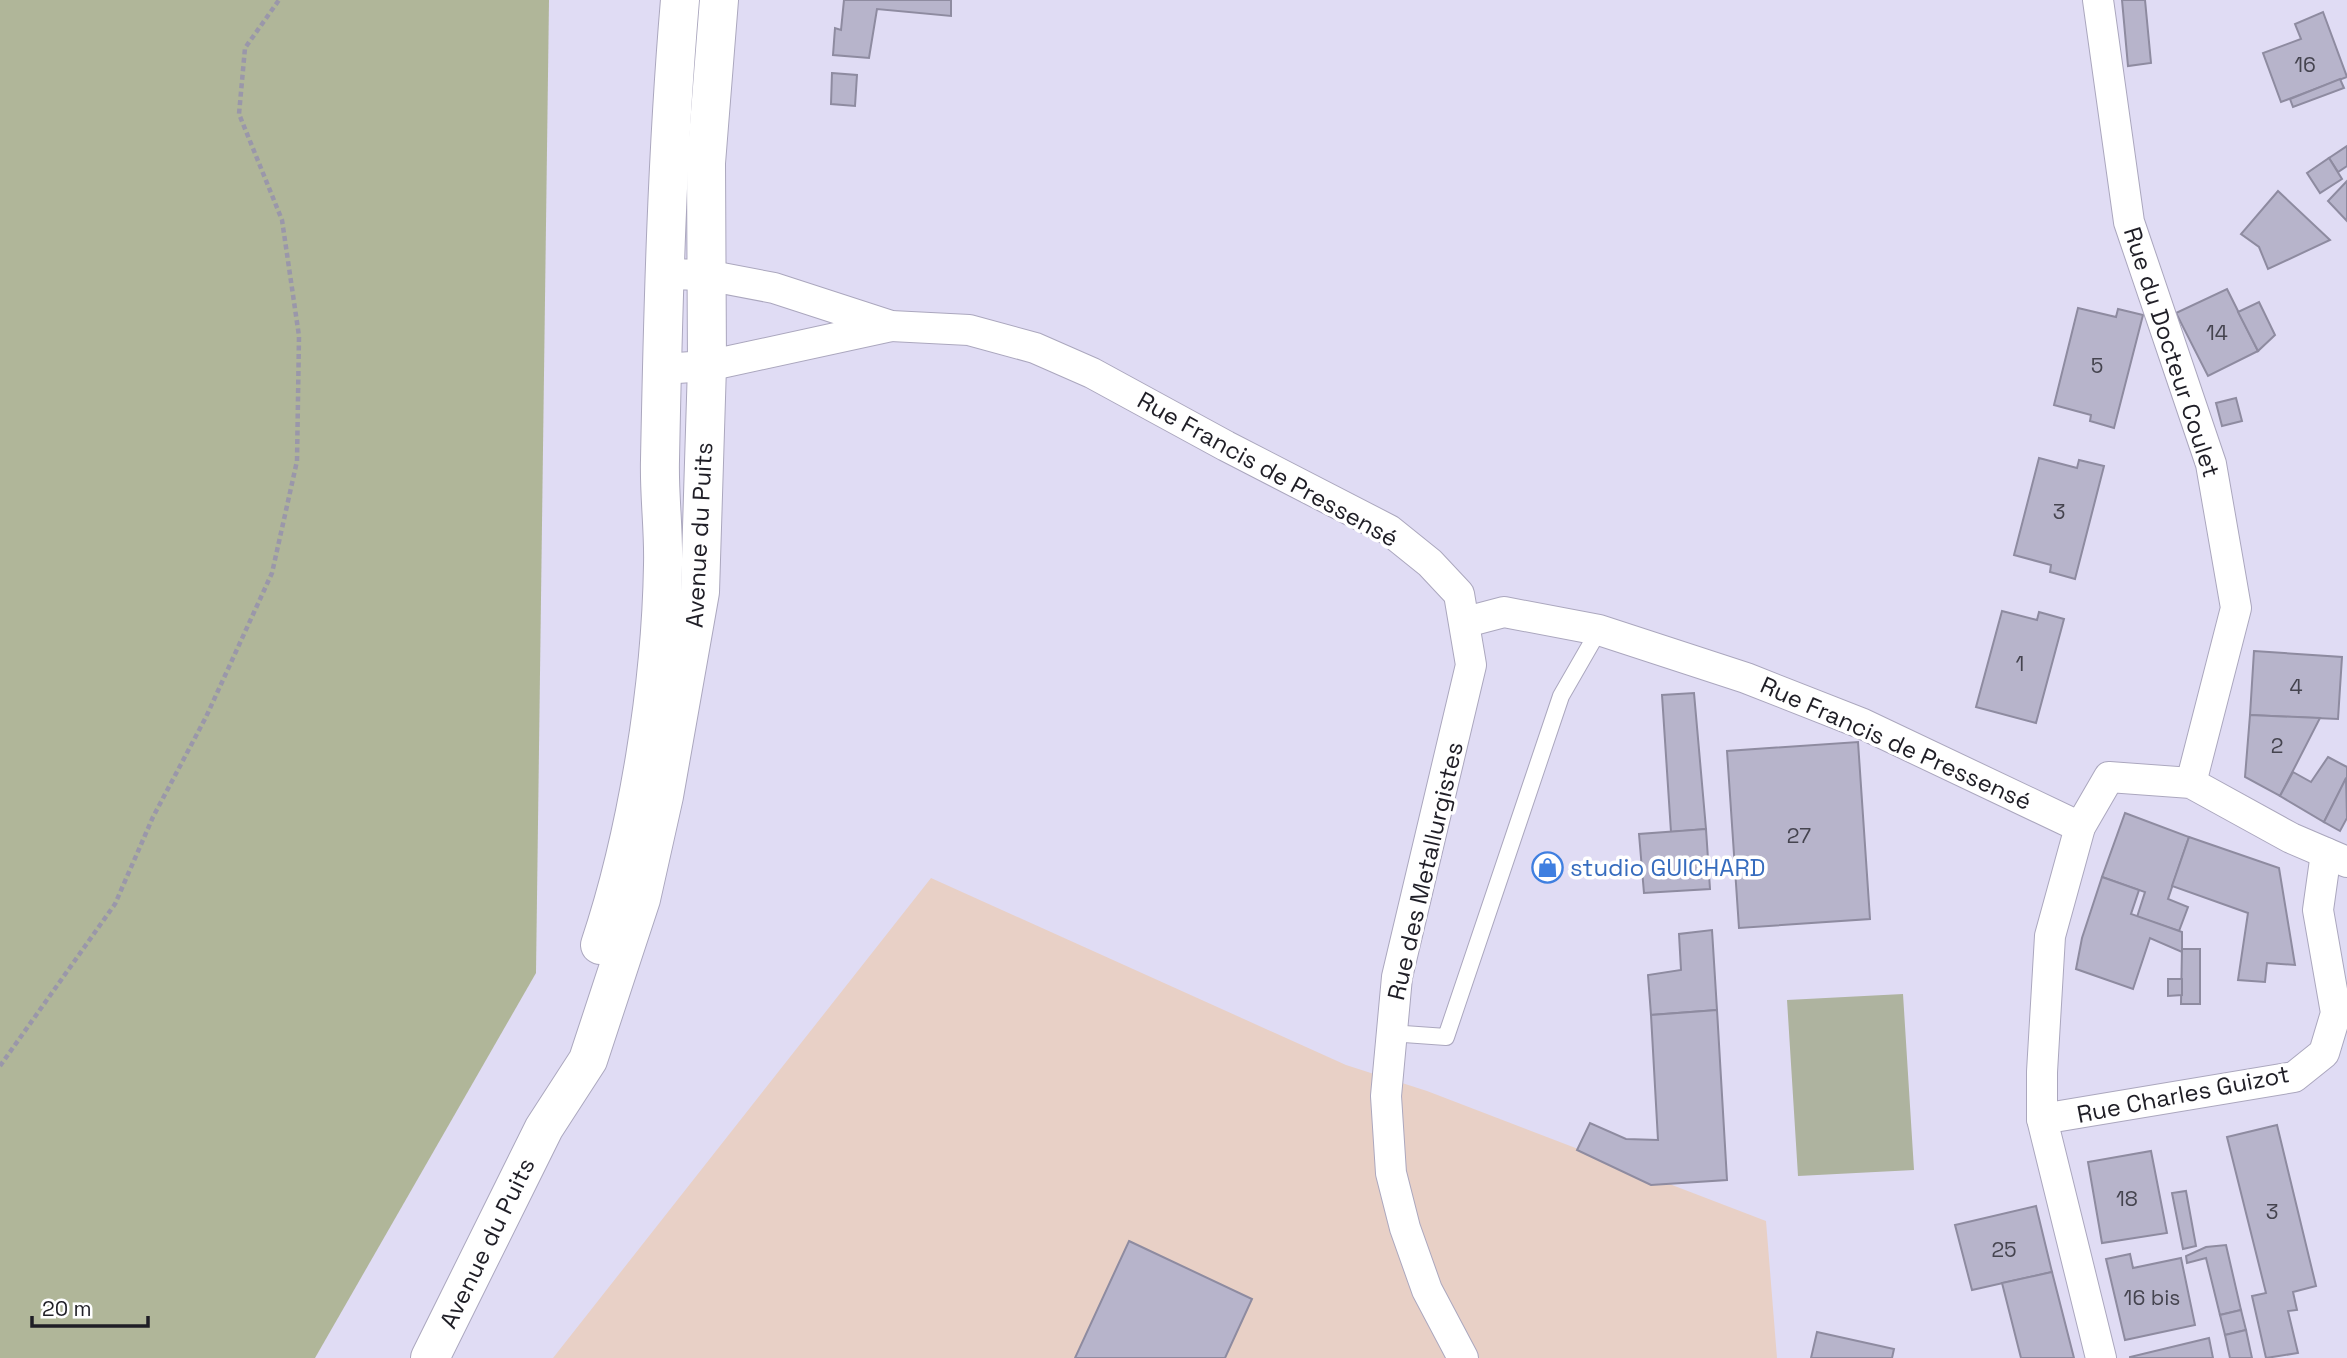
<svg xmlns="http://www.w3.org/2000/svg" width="2347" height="1358" font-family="'Space Grotesk',sans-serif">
	<rect width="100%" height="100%" fill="#e0dcf4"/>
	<path fill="#e8d0c6" d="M931,878L1346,1065L1427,1091L1766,1221L1777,1358H553Z"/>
	<path fill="#aeb39f" d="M1903,994L1914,1170L1798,1176L1787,1000Z"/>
	<path fill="#b0b699" d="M0,0H549L536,973L315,1358H0Z"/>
	<g fill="#b7b4cb" stroke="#8e8ba0" stroke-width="2">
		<path d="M844,0H951V16L877,9L869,58L833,55L835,28L841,30Z"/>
		<path d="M2122,0H2145L2151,63L2128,66Z"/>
		<path d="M2323,12L2347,77L2281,102L2263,53L2301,39L2295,24Z"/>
		<path d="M832,73L857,75L855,106L831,104Z"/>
		<path d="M2340,79L2344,88L2293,107L2290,99Z"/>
		<path d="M2347,146V166L2338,172L2329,158Z"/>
		<path d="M2329,158L2342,179L2320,193L2307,173Z"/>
		<path d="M2347,181V221L2328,201Z"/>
		<path d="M2278,191L2330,240L2268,269L2259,247L2241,234Z"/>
		<path d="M2227,289L2258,351L2208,376L2176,313Z"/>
		<path d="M2259,302L2275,335L2258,351L2238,312Z"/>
		<path d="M2078,308L2116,317L2118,309L2143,315L2114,428L2090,421L2091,415L2054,405Z"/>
		<path d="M2236,398L2242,421L2222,426L2216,403Z"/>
		<path d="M2039,458L2077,468L2079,460L2104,466L2075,579L2050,572L2051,565L2014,555Z"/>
		<path d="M2002,611L2037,620L2039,612L2064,619L2036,723L1976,707Z"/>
		<path d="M2254,651L2342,657L2338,719L2250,715Z"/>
		<path d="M1694,693L1706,829L1671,832L1662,695Z"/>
		<path d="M2250,715L2320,718L2280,796L2245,777Z"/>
		<path d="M1858,742L1870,919L1739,928L1727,751Z"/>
		<path d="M2328,757L2347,767V777L2324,822L2280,796L2293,772L2311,782Z"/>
		<path d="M2346,778L2347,818L2340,831L2324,822Z"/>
		<path d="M2125,813L2189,837L2168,899L2188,907L2179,931L2137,917L2145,892L2102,877Z"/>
		<path d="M1706,829L1710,889L1644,893L1639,834Z"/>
		<path d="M2189,837L2279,868L2295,965L2267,963L2265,982L2238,980L2248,913L2172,886Z"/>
		<path d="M2102,877L2139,890L2131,914L2182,932V952L2150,938L2133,989L2076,969L2082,938Z"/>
		<path d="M1712,930L1717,1010L1651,1015L1648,975L1681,970L1679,934Z"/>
		<path d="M2182,949H2200V1004H2181Z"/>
		<path d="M2168,979H2182V995L2168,996Z"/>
		<path d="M1717,1010L1727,1180L1651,1185L1577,1150L1590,1123L1626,1139L1658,1140L1651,1015Z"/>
		<path d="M2277,1125L2316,1286L2293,1292L2297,1310L2288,1311L2298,1353L2266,1358L2252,1296L2266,1293L2227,1137Z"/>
		<path d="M2151,1151L2167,1233L2102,1243L2088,1162Z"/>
		<path d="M2186,1191L2196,1246L2183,1249L2172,1193Z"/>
		<path d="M2036,1206L2052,1272L1972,1290L1955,1225Z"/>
		<path d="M1129,1241L1252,1299L1225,1358H1075Z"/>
		<path d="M2226,1245L2241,1310L2220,1315L2206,1258L2187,1263L2186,1256L2206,1247Z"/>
		<path d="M2130,1254L2133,1268L2181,1258L2195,1325L2125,1340L2106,1259Z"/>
		<path d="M2052,1272L2074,1358H2021L2002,1283Z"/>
		<path d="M2241,1310L2246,1330L2225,1335L2220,1315Z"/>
		<path d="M2246,1330L2252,1358H2230L2225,1335Z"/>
		<path d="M1817,1332L1894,1349L1892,1358H1811Z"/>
		<path d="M2209,1338L2213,1358H2130V1357Z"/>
	</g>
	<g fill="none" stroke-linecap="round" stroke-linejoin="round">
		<defs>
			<path id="service" d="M1390,1033L1446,1037L1561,696L1599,630"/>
			<g id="minor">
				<path d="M2098,0L2129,222L2211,464L2236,608L2191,783"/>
				<path d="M666,274L706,275L774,288L891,326L969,330L1035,348L1092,373L1226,446L1389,530L1430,563L1459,594L1471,665L1397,977L1386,1096L1391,1173L1405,1228L1427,1290L1463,1358"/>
				<path d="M662,369L707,366L891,326"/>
				<path d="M1466,622L1504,612L1599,630L1746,678L1863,724L2080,827"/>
				<path d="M2042,1119L2294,1077L2324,1053L2336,1013L2318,910L2326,853"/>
				<path d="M2101,1358L2042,1119V1072L2050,936L2080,827L2109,777L2191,783L2291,838L2347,862"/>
			</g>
			<g id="primary">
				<path d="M600,945C638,831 661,685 663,565C664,530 659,495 660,460C663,306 667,153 680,0"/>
				<path d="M430,1358L544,1128L588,1060L641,899L664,796L700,592L707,366L706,163L719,0"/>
			</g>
		</defs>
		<use href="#service" stroke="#aba7be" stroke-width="18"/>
		<use href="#minor" stroke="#aba7be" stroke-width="32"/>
		<use href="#primary" stroke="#aba7be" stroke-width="40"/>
		<path stroke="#9a97aa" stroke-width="4.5" stroke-dasharray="5 3.5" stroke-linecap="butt" d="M0,1066L115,904L153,817L206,717L272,573L297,461L299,336L282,220L239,114L245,48L279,0"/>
		<use href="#service" stroke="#fff" stroke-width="16"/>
		<use href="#minor" stroke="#fff" stroke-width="30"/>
		<use href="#primary" stroke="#fff" stroke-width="38"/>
	</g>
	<defs>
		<symbol id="shop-ring" viewBox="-11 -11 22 22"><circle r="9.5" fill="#fff" stroke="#3f7fe0" stroke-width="1.5"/><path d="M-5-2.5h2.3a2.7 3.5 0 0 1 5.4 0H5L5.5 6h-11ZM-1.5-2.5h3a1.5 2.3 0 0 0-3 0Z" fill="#3f7fe0"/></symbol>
	</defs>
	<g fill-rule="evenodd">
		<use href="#shop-ring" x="1530" y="850" width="35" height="35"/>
	</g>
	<g text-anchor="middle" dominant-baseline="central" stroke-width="7" stroke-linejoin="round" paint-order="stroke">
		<g font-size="21" fill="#45444f">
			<text x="2305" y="64">16</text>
			<text x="2217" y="332">14</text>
			<text x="2097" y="365">5</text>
			<text x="2059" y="511">3</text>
			<text x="2020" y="663">1</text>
			<text x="2296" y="686">4</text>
			<text x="2277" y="745">2</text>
			<text x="1799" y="835">27</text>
			<text x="2127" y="1198">18</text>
			<text x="2272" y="1211">3</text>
			<text x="2004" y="1249">25</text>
			<text x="2152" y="1297">16 bis</text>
		</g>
		<g font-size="24" fill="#1f1e26" stroke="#fff">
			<text transform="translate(2172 352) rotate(72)">Rue du Docteur Coulet</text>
			<text transform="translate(1268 469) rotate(29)">Rue Francis de Pressensé</text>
			<text transform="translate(699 535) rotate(-87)">Avenue du Puits</text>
			<text transform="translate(1896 743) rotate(24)">Rue Francis de Pressensé</text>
			<text transform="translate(1425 871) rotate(-77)">Rue des Metallurgistes</text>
			<text transform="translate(2183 1094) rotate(-11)">Rue Charles Guizot</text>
			<text transform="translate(487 1243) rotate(-64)">Avenue du Puits</text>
		</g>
		<g font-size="24" fill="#366cbe" stroke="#fff" text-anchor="start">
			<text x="1570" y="867">studio GUICHARD</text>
		</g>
	</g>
	<path d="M32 1316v10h116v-10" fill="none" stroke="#1f1e26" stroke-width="3.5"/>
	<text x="42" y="1316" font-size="21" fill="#1f1e26" stroke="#ffffff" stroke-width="5" paint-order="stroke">20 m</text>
</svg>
